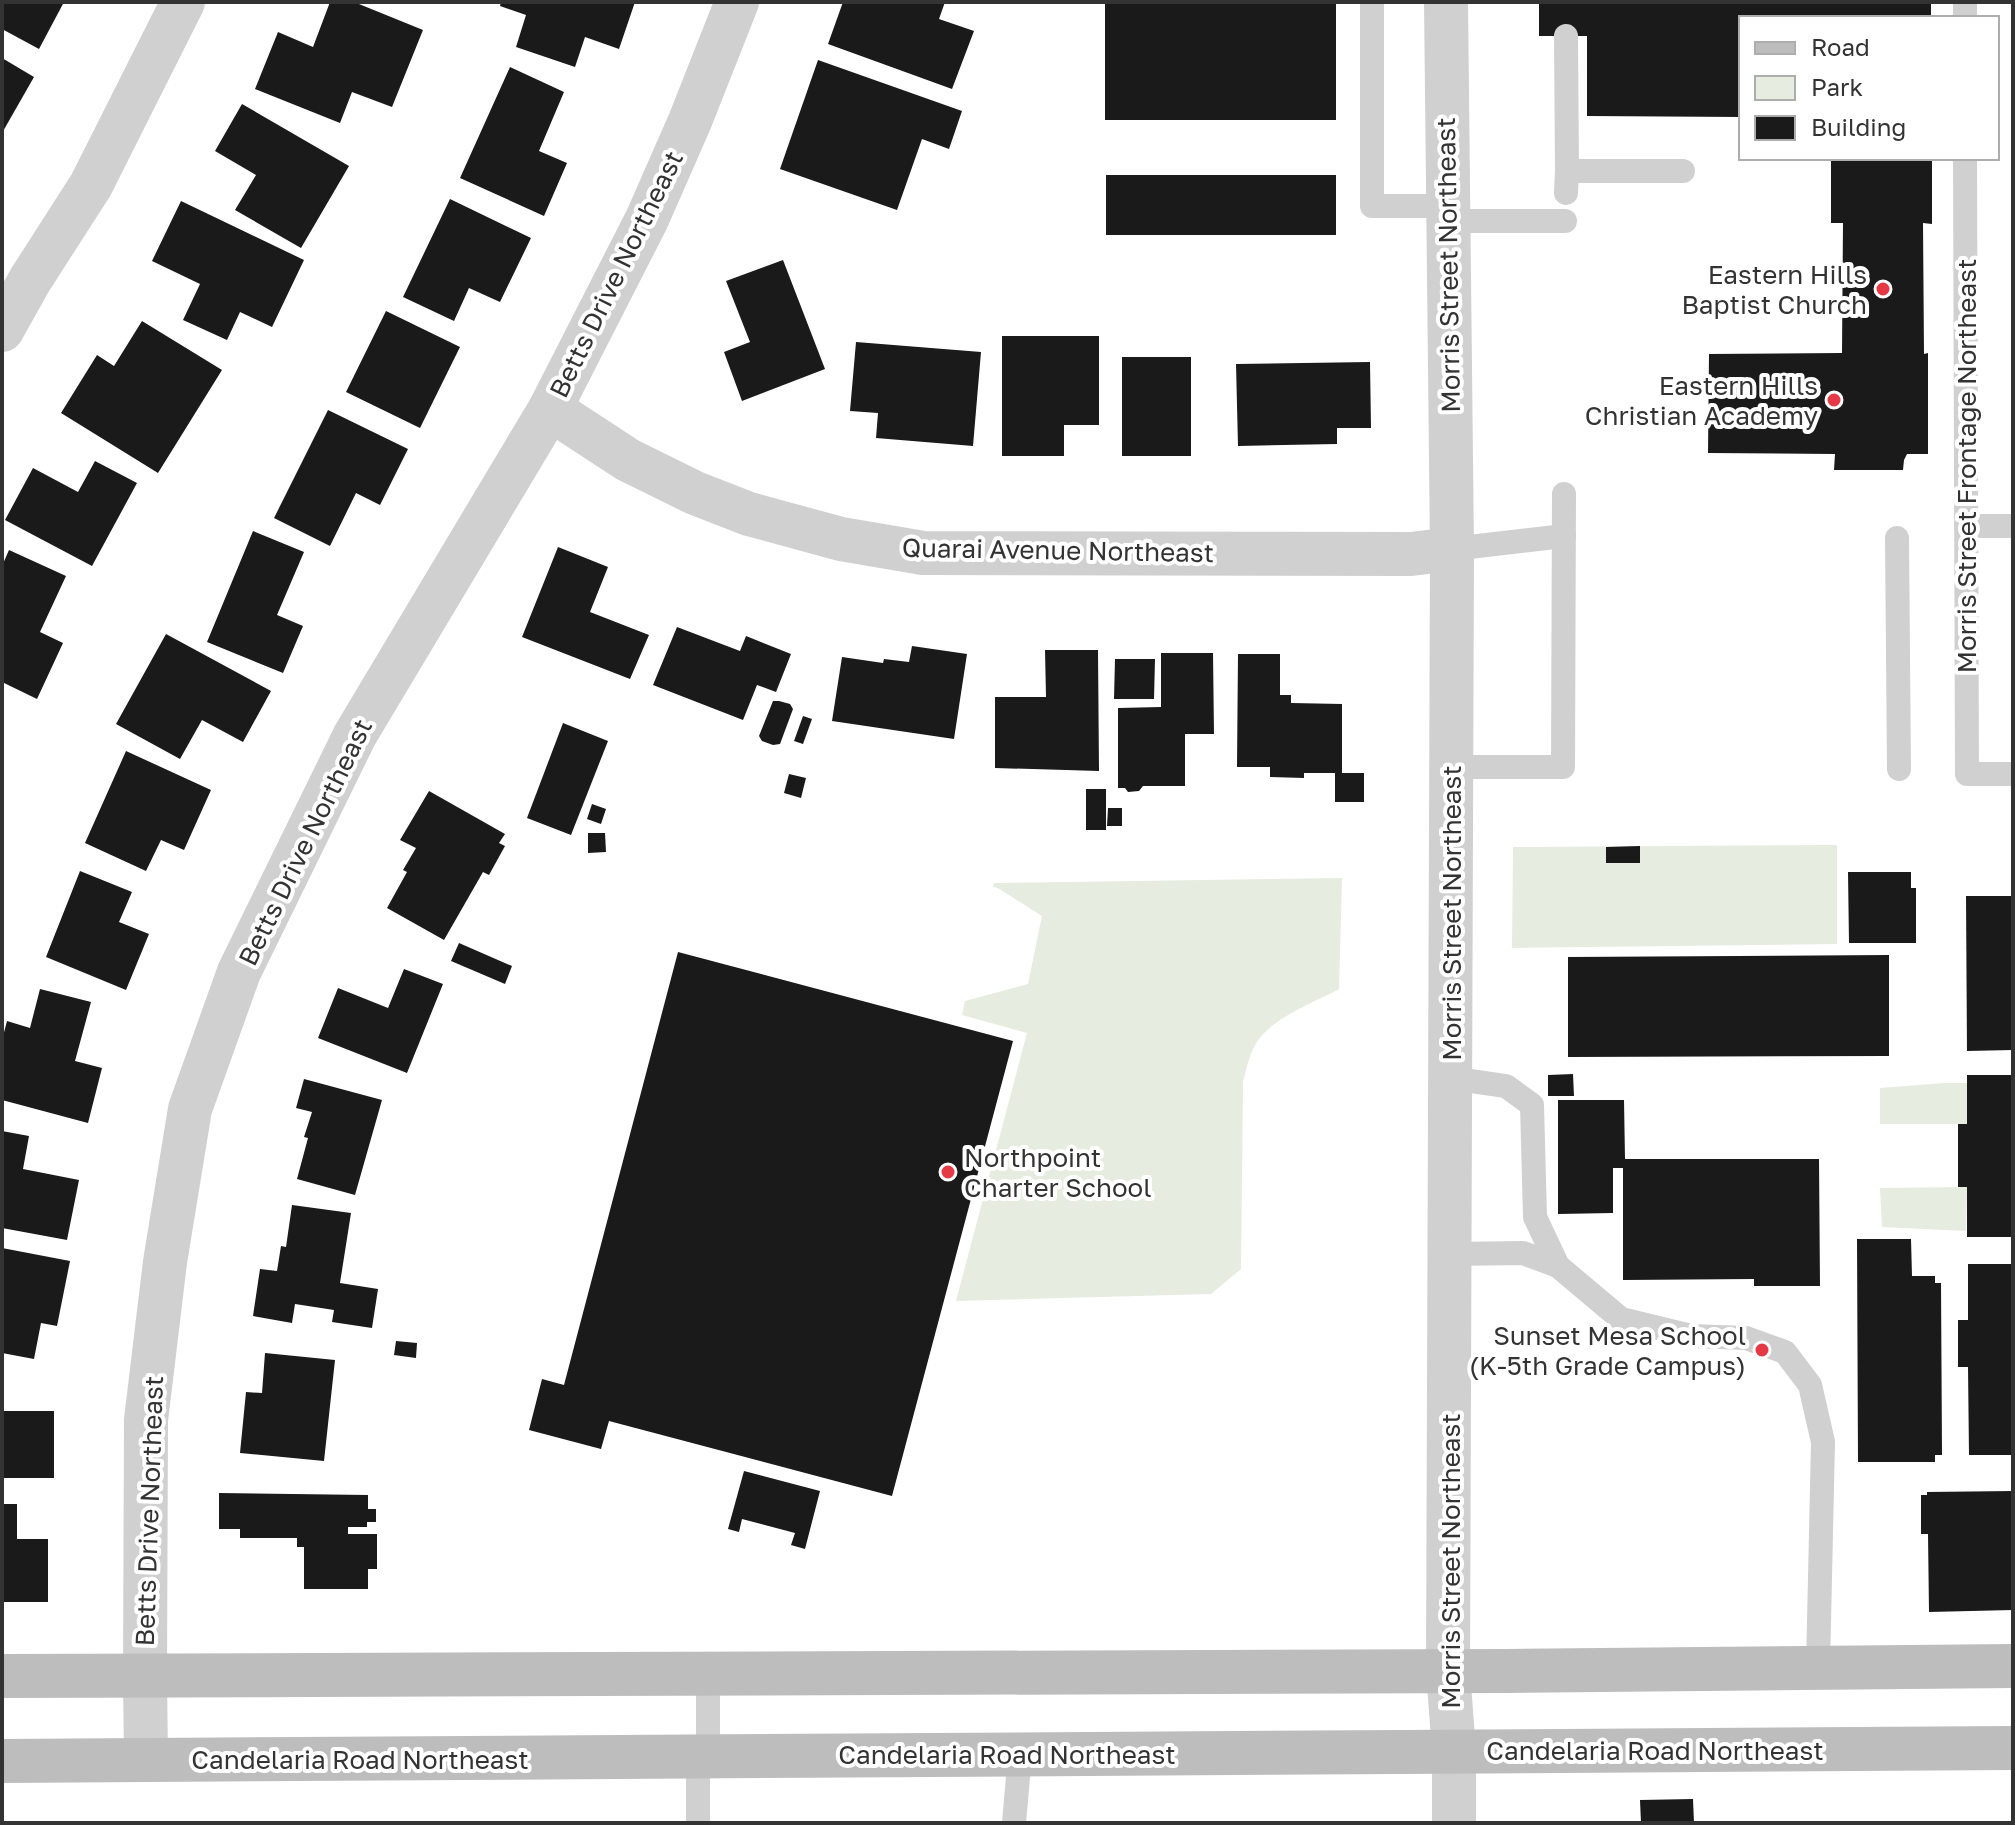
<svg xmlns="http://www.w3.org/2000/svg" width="2015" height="1825" font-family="'Golos Text',sans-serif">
	<rect width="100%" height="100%" fill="#fff"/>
	<g fill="#e6ecdf">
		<path d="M1837,845V944L1512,948L1513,847Z"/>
		<path d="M1342,878L1339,989C1313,1003 1269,1019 1255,1045C1249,1056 1246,1070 1243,1082L1241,1269L1211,1294L956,1301L1027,1033L962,1015L965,1001L1028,984L1042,916L998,888L993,887L994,883Z"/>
		<path d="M1944,1083H1967V1124H1880V1088Z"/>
		<path d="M1967,1187L1966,1231L1882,1227L1880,1188Z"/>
	</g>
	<g fill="#1a1a1a">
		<path d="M2,2H64L39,49L2,29Z"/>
		<path d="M330,2H354L423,30L392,107L352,92L340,123L255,89L278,32L313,47Z"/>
		<path d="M501,2H635L619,49L585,37L575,67L516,47L526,15L500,6Z"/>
		<path d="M843,2H945L939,19L974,31L952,89L828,44Z"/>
		<rect x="1105" y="2" width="231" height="118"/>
		<path d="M1539,2H1931V18H1741V117L1587,116V36H1539Z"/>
		<path d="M2,58L34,77L2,133Z"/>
		<path d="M818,60L962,111L949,149L922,139L897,210L780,169Z"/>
		<path d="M510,67L564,92L539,151L567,163L544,216L460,178Z"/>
		<path d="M242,104L349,166L301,248L235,210L256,175L215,151Z"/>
		<path d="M1831,158H1932V224L1923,223L1924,354L1928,353V454H1907L1904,460L1903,470H1834L1835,454L1708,453L1709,354L1842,353L1843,223H1831Z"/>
		<rect x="1106" y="175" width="230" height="60"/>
		<path d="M450,199L531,238L500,302L469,288L454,321L403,297Z"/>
		<path d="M181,201L304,260L272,327L240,312L227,340L183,320L200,284L152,261Z"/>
		<path d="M783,260L825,369L742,401L724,352L750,342L726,281Z"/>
		<path d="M386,311L460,347L420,428L346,392Z"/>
		<path d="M142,321L222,370L158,473L61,413L97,355L114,366Z"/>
		<path d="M1002,336H1099V425H1064V456H1002Z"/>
		<path d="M856,342L981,352L973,446L876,438L878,413L850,411Z"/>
		<rect x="1122" y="357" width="69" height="99"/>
		<path d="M1370,362L1371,428H1337V444L1238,446L1236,364Z"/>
		<path d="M328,410L408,449L380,505L356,493L330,546L274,518Z"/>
		<path d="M95,461L137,483L92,566L5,520L33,468L78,492Z"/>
		<path d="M253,531L304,552L277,615L303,626L283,673L207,642Z"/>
		<path d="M558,547L608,567L590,612L649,635L630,679L522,637Z"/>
		<path d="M9,550L66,576L40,632L63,643L37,699L2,682V566Z"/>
		<path d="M677,627L740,651L746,636L791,654L776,692L757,685L743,720L653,685Z"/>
		<path d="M166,634L271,691L243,742L202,720L180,759L116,724Z"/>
		<path d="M912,646L967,654L954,739L832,721L842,657L883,663L884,659L909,662Z"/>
		<path d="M1045,650H1098L1099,771L995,768V697H1046Z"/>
		<path d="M1161,653H1213L1214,734H1185V786H1143L1139,791L1128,792L1125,788H1118V708L1161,707Z"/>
		<path d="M1238,654H1280V695H1291V703L1342,704V773H1364V802H1335V773H1304V778L1270,777V767H1237Z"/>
		<path d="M1115,659H1155L1154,699H1114Z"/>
		<path d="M773,701H779L790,704L793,709L780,744L773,745L762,741L759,736Z"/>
		<path d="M803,716L812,719L803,744L794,741Z"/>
		<path d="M563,723L608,741L571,835L527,818Z"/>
		<path d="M126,751L211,790L184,850L161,840L146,871L85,843Z"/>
		<path d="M789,774L806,778L801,798L784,793Z"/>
		<rect x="1086" y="789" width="20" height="41"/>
		<path d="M429,791L505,834L499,843L505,846L489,875L483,872L444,940L387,908L407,872L403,870L416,848L400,840Z"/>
		<path d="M592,804L606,809L601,824L587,819Z"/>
		<path d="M1108,808H1122V826H1107Z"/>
		<path d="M588,833H605L606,852L588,853Z"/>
		<path d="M1640,846V863H1606V847Z"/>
		<path d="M80,871L132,892L119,922L149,934L126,990L46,957Z"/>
		<path d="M1848,872H1911V888H1916V943H1849Z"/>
		<path d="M1966,896H2013V1050L1967,1051Z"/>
		<path d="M459,943L512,966L505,984L451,961Z"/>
		<path d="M678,952L1013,1041L892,1496L609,1421L601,1449L529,1430L542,1379L564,1385Z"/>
		<path d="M1889,955V1056L1568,1057V957Z"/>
		<path d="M404,969L443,984L407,1073L318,1038L338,988L388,1008Z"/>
		<path d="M40,989L91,1002L75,1061L102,1068L88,1123L2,1100V1040L7,1021L30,1028Z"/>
		<path d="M1573,1074L1574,1096H1548V1075Z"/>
		<path d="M1967,1075H2013V1237H1967V1187H1958V1124H1967Z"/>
		<path d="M304,1079L382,1100L355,1195L297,1179L308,1138L304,1137L312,1112L296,1108Z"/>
		<path d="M1558,1100H1624L1625,1159H1819L1820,1286H1754V1279L1623,1280V1168H1613V1213L1558,1214Z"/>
		<path d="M2,1131L29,1136L23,1169L79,1180L67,1240L2,1228Z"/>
		<path d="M292,1205L351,1213L340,1283L378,1289L372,1328L332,1322L334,1310L295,1304L292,1323L253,1316L260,1269L277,1271L281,1246L286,1247Z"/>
		<path d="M1857,1239H1911L1912,1276H1935V1283H1941L1942,1455H1935V1462H1858Z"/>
		<path d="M2,1248L70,1261L57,1326L41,1323L34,1359L2,1353Z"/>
		<path d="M1968,1264H2013V1455H1969L1968,1367H1958V1320H1968Z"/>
		<path d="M396,1341L417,1343L416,1358L394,1355Z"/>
		<path d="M265,1353L335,1360L324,1461L240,1453L246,1392L262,1393Z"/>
		<rect x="2" y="1411" width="52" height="67"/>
		<path d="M744,1471L820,1491L805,1549L791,1545L795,1533L742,1519L739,1532L728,1529Z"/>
		<path d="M2013,1491V1610L1929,1612L1928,1534H1921V1495H1927V1492Z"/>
		<path d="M219,1493L368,1495V1509H376V1522H367V1527H348V1534H377V1569H368V1589H304V1547H297V1538H240V1529H219Z"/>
		<path d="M2,1504H17V1539H48V1602H2Z"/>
		<path d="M1693,1799L1694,1823H1641L1640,1800Z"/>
	</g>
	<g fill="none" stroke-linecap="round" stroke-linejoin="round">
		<g stroke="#d0d0d0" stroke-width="24">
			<path d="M1372,2V206H1447"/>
			<path d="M1965,2V18"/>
			<path d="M1566,36L1567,171"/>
			<path d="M1965,158L1967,774H2013"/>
			<path d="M1566,193L1567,171H1683"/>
			<path d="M1447,221H1565"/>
			<path d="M1966,526H2013"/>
			<path d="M1897,538L1899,769"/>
			<path d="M1452,549L1564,536"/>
			<path d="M1452,767H1563L1564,494"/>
			<path d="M1451,1078L1506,1086L1532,1105L1535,1217L1558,1266"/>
			<path d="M1450,1254L1523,1253L1558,1266L1621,1319L1691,1336L1746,1338L1785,1352L1810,1385L1823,1442L1818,1668"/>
			<path d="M698,1756V1823"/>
			<path d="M708,1756V1673"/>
			<path d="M1014,1823L1020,1754"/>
		</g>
		<g stroke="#d0d0d0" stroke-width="44">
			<path d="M2,330L30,280L91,185L183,2"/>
			<path d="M550,409L628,460L695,493L749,514L841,539L923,553L1411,554L1452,549"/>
			<path d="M146,1760L145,1675L146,1420L165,1262L190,1109L239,972L355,735L550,409L647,219L690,121L737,2"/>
		</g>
		<path stroke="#d0d0d0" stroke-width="44" d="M1446,2L1452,549L1448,1671L1454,1751V1823"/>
		<g stroke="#bdbdbd" stroke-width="44">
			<path d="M2,1676L1506,1671L2013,1666"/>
			<path d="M2,1761L2013,1748"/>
		</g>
	</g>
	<g fill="#e63946" stroke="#fff" stroke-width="3">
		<circle cx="1883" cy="289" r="8"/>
		<circle cx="1834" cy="400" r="8"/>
		<circle cx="948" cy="1172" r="8"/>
		<circle cx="1762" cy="1350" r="8"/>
	</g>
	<g text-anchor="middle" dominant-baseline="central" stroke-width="8" stroke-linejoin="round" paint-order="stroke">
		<g font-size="26" fill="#333" stroke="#fff">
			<text transform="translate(1448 265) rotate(-91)">Morris Street Northeast</text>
			<text transform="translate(616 274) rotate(-64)">Betts Drive Northeast</text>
			<text transform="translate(1966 466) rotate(-90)">Morris Street Frontage Northeast</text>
			<text transform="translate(1058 550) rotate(1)">Quarai Avenue Northeast</text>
			<text transform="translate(305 842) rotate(-64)">Betts Drive Northeast</text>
			<text transform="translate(1451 913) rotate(-90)">Morris Street Northeast</text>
			<text transform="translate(149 1511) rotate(-88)">Betts Drive Northeast</text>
			<text transform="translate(1450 1561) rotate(-90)">Morris Street Northeast</text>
			<text x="1655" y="1750">Candelaria Road Northeast</text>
			<text x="1007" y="1754">Candelaria Road Northeast</text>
			<text x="360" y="1759">Candelaria Road Northeast</text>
		</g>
		<g font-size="26" fill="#333" stroke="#fff" text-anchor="end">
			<text x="1867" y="274">Eastern Hills<tspan x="1867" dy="30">Baptist Church</tspan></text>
			<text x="1818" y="385">Eastern Hills<tspan x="1818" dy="30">Christian Academy</tspan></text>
			<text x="964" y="1157" text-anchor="start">Northpoint<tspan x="964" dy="30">Charter School</tspan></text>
			<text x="1746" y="1335">Sunset Mesa School<tspan x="1746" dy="30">(K-5th Grade Campus)</tspan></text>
		</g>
	</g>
	<rect width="2015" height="1825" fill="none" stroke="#333333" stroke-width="8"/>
	<rect x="1739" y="16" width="260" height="144" fill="#ffffff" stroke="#adadad" stroke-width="2"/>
	<rect x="1755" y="42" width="40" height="12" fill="#bdbdbd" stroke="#adadad" stroke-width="2"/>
	<text x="1811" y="56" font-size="24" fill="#333333">Road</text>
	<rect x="1755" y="76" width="40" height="24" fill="#e6ecdf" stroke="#adadad" stroke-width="2"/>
	<text x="1811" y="96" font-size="24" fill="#333333">Park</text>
	<rect x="1755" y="116" width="40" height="24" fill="#1a1a1a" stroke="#adadad" stroke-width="2"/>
	<text x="1811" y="136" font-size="24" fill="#333333">Building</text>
</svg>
